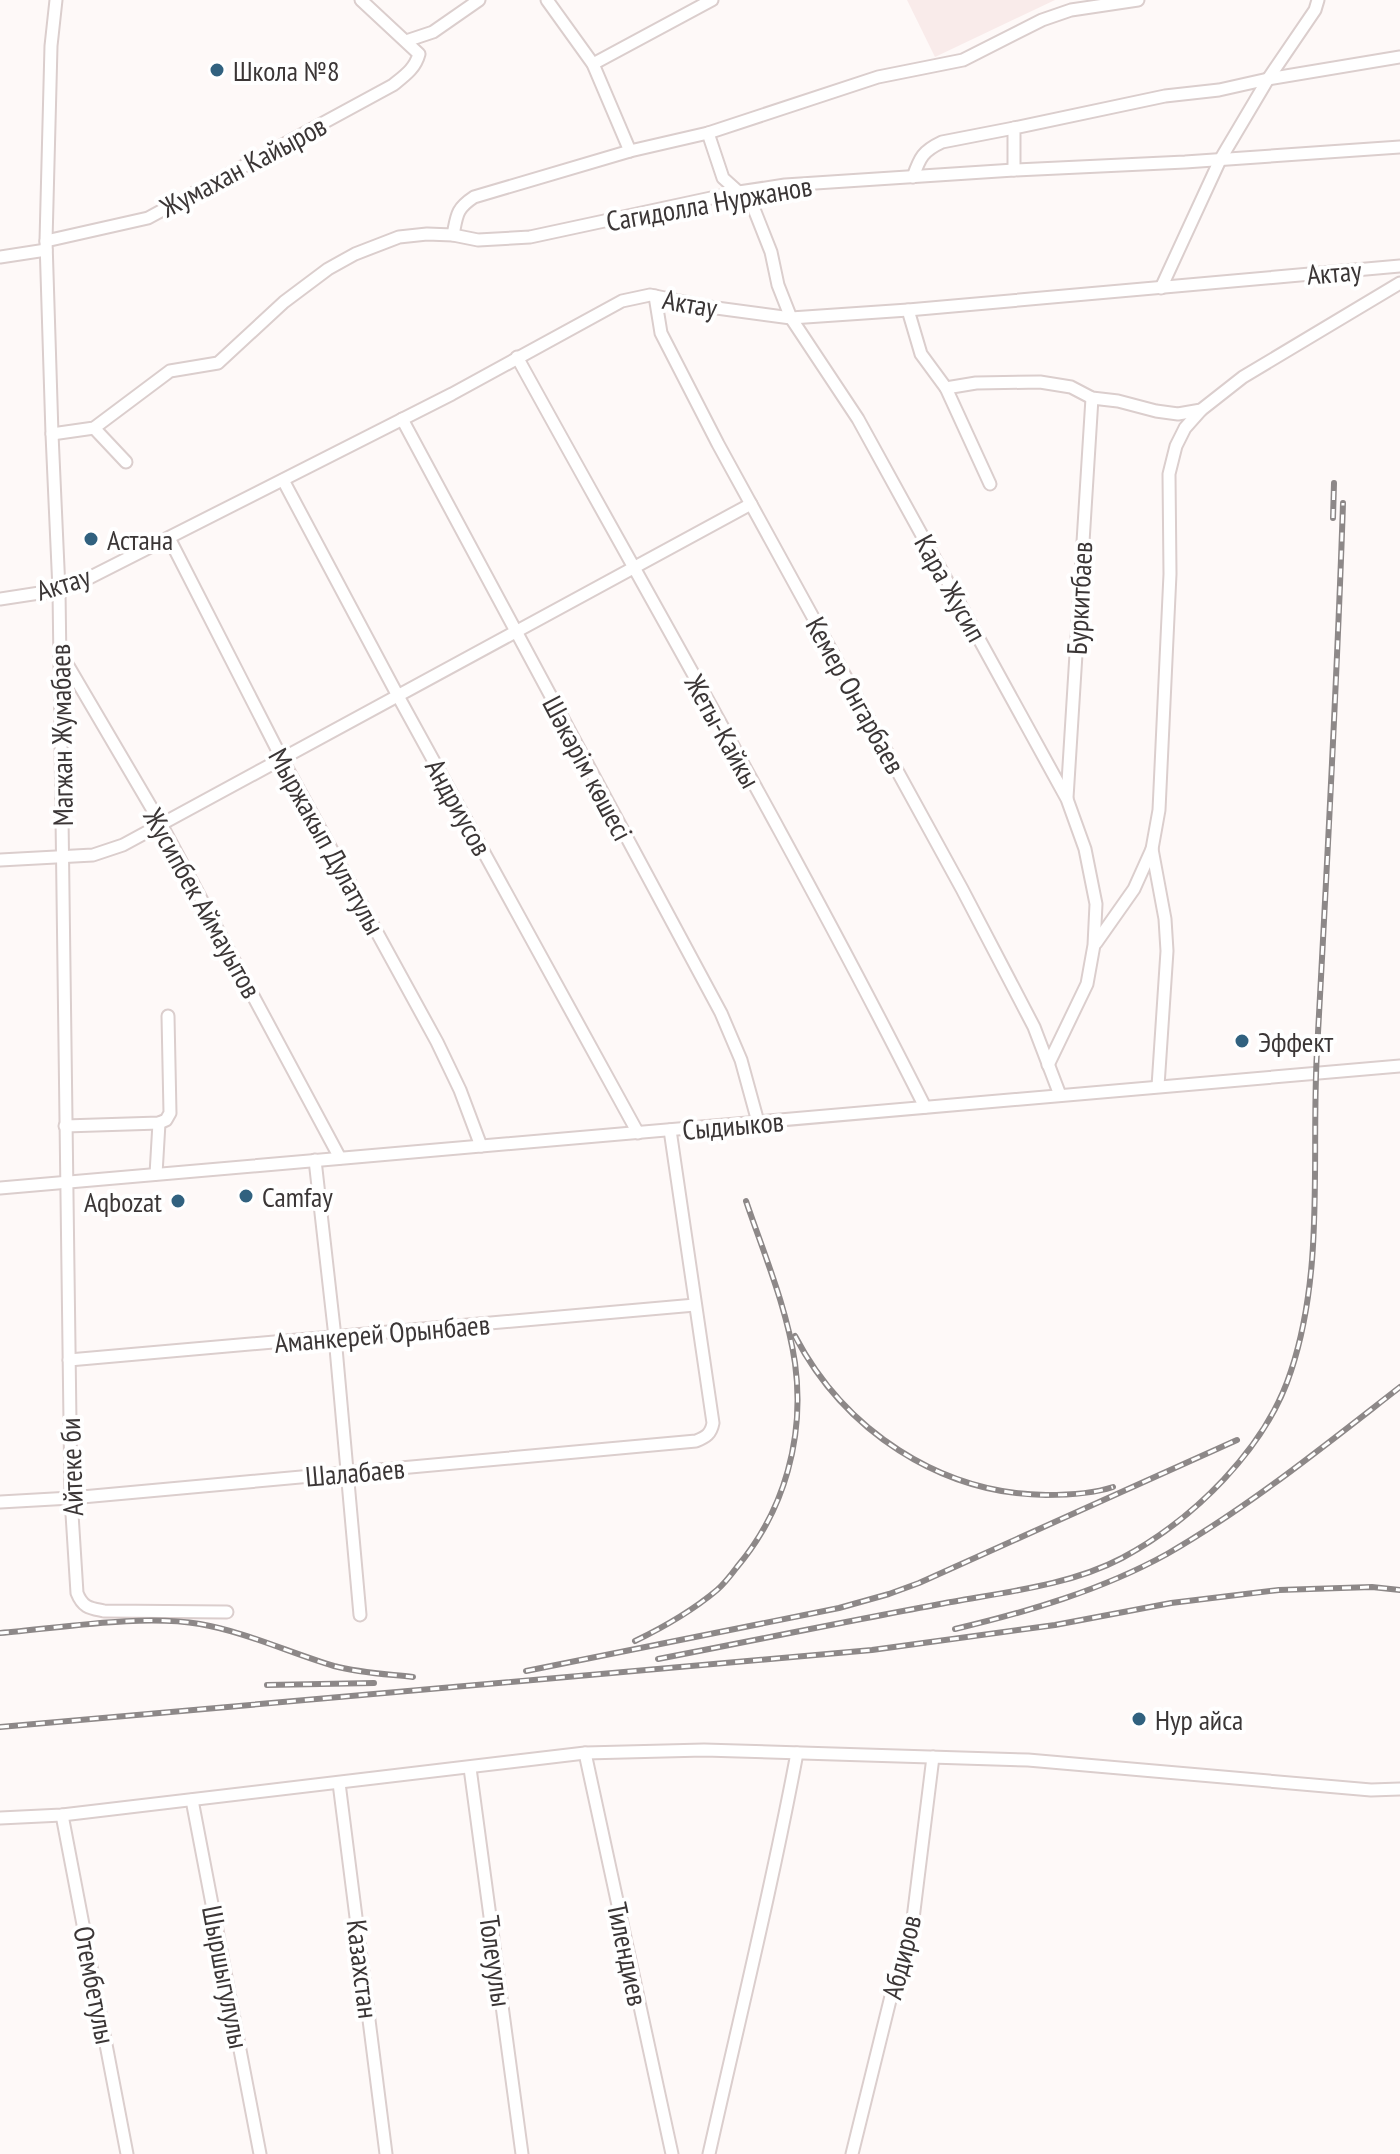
<svg xmlns="http://www.w3.org/2000/svg" width="1400" height="2154" font-family="'PT Sans Narrow',sans-serif">
	<rect width="100%" height="100%" fill="#fef9f8"/>
	<path fill="#f9ebea" d="M907,0H1055L935,57Z"/>
	<g fill="none" stroke-linecap="round" stroke-linejoin="round">
		<defs>
			<g id="minor">
				<path d="M56,0L51,46L46,241L52,434L59,590L71,1498L77,1593C83,1608 90,1608 104,1611L227,1612"/>
				<path d="M547,0L593,64L630,151"/>
				<path d="M406,41L433,32L479,0"/>
				<path d="M593,64L712,0"/>
				<path d="M708,133L723,178L752,204L771,252L778,285L791,318L858,419L1067,799L1085,849L1096,904L1094,945L1087,984L1048,1065"/>
				<path d="M1014,170V128L1165,96L1219,90L1268,79L1400,57"/>
				<path d="M913,177C920,157 923,151 942,142L1014,128"/>
				<path d="M453,235C457,215 456,209 474,197L630,151L708,133L878,77L963,60L1042,20L1071,10L1138,0"/>
				<path d="M46,241L148,218L393,85C404,76 415,69 419,54L361,0"/>
				<path d="M0,257L46,250"/>
				<path d="M1161,288L1220,160L1268,79L1315,10L1318,0"/>
				<path d="M655,296L661,333L718,444L962,889L1034,1027L1060,1095"/>
				<path d="M908,310L921,354L946,388L990,484"/>
				<path d="M517,357C654,606 797,853 925,1107"/>
				<path d="M946,388L976,383L1040,382L1071,387L1092,398L1118,401L1156,411L1178,414L1201,410L1243,377L1400,283"/>
				<path d="M402,419L721,1013L741,1060L758,1122"/>
				<path d="M94,428L126,462"/>
				<path d="M52,434L94,428L170,371L218,363L284,302L328,269L355,254L399,237L427,234L453,235L478,240L530,237L739,192L785,185L1014,170L1185,162L1400,147"/>
				<path d="M283,480L398,696L638,1133"/>
				<path d="M169,538L282,759L437,1042L460,1090L481,1146"/>
				<path d="M0,599L59,590L79,583L452,394L622,301L650,295L709,307L791,318L908,310L1400,266"/>
				<path d="M60,652L161,824L340,1158"/>
				<path d="M1067,798L1092,398"/>
				<path d="M1152,849L1165,919L1167,951L1158,1086"/>
				<path d="M0,860L93,855L123,845L751,504"/>
				<path d="M1096,943L1134,889L1152,849L1159,810L1170,574L1169,474L1176,446L1185,428L1201,410"/>
				<path d="M65,1126L159,1123L166,1120L170,1113L168,1016"/>
				<path d="M315,1160L335,1337L360,1615"/>
				<path d="M156,1174L159,1123"/>
				<path d="M0,1188L1400,1066"/>
				<path d="M69,1360L695,1305"/>
				<path d="M0,1502L71,1498L696,1441C706,1437 711,1434 713,1423L670,1130"/>
				<path d="M585,1753L672,2154"/>
				<path d="M470,1768L522,2154"/>
				<path d="M339,1783L386,2154"/>
				<path d="M192,1800L260,2154"/>
				<path d="M62,1815L127,2154"/>
				<path d="M0,1818L62,1815L585,1753L704,1750L1028,1760L1371,1790L1400,1789"/>
				<path d="M709,2154C739,2020 772,1887 797,1753"/>
				<path d="M852,2154L894,1984L910,1943L933,1757"/>
			</g>
		</defs>
		<use href="#minor" stroke="#dbcecd" stroke-width="15"/>
		<use href="#minor" stroke="#fff" stroke-width="11"/>
		<defs>
			<g id="rail">
				<path d="M1333,518L1334,483"/>
				<path d="M795,1336C844,1430 940,1494 1046,1495C1068,1495 1092,1494 1113,1487"/>
				<path d="M955,1629C1027,1612 1102,1590 1167,1554C1250,1506 1324,1446 1400,1387"/>
				<path d="M0,1633C61,1628 141,1614 200,1624C246,1632 290,1653 334,1666C360,1673 386,1674 413,1677"/>
				<path d="M635,1641C664,1627 692,1611 717,1590C725,1583 731,1575 737,1567C785,1510 805,1436 795,1363C787,1308 764,1254 746,1201"/>
				<path d="M658,1659C751,1641 843,1622 935,1605C996,1593 1067,1587 1122,1558C1193,1520 1266,1449 1291,1371C1325,1269 1311,1156 1317,1051C1327,868 1337,686 1343,503"/>
				<path d="M526,1671L839,1608L889,1594L919,1583L1237,1440"/>
				<path d="M267,1685L374,1683"/>
				<path d="M0,1727L872,1650L1055,1625L1171,1603L1279,1590L1372,1587L1400,1590"/>
			</g>
		</defs>
		<use href="#rail" stroke="#8d8888" stroke-width="6"/>
		<use href="#rail" stroke="#fff" stroke-width="3" stroke-dasharray="9" stroke-linecap="butt"/>
	</g>
	<g fill="#31617f" stroke="#fff" stroke-width="3">
		<circle cx="217" cy="70" r="8"/>
		<circle cx="91" cy="539" r="8"/>
		<circle cx="1242" cy="1041" r="8"/>
		<circle cx="246" cy="1196" r="8"/>
		<circle cx="178" cy="1201" r="8"/>
		<circle cx="1139" cy="1719" r="8"/>
	</g>
	<g text-anchor="middle" dominant-baseline="central" stroke-width="8" stroke-linejoin="round" paint-order="stroke">
		<g font-size="28" fill="#3b3636" stroke="#fff" text-anchor="start">
			<text x="233" y="70">Школа №8</text>
			<text x="107" y="539">Астана</text>
			<text x="1258" y="1041">Эффект</text>
			<text x="262" y="1196">Camfay</text>
			<text x="162" y="1201" text-anchor="end">Aqbozat</text>
			<text x="1155" y="1719">Нур айса</text>
		</g>
		<g font-size="28" fill="#3b3636" stroke="#fff">
			<text transform="translate(243 166) rotate(-28)">Жумахан Кайыров</text>
			<text transform="translate(709 203) rotate(-10)">Сагидолла Нуржанов</text>
			<text transform="translate(1334 272) rotate(-5)">Актау</text>
			<text transform="translate(690 303) rotate(10)">Актау</text>
			<text transform="translate(63 583) rotate(-17)">Актау</text>
			<text transform="translate(951 588) rotate(61)">Кара Жусип</text>
			<text transform="translate(1079 598) rotate(-87)">Буркитбаев</text>
			<text transform="translate(856 695) rotate(61)">Кемер Онгарбаев</text>
			<text transform="translate(723 731) rotate(61)">Жеты-Кайкы</text>
			<text transform="translate(61 735) rotate(-91)">Магжан Жумабаев</text>
			<text transform="translate(588 768) rotate(62)">Шәкәрім көшесі</text>
			<text transform="translate(459 807) rotate(61)">Андриусов</text>
			<text transform="translate(327 841) rotate(61)">Мыржакып Дулатулы</text>
			<text transform="translate(203 903) rotate(61)">Жусипбек Аймауытов</text>
			<text transform="translate(733 1125) rotate(-5)">Сыдиыков</text>
			<text transform="translate(382 1333) rotate(-5)">Аманкерей Орынбаев</text>
			<text transform="translate(71 1467) rotate(-92)">Айтеке би</text>
			<text transform="translate(355 1472) rotate(-5)">Шалабаев</text>
			<text transform="translate(628 1954) rotate(78)">Тилендиев</text>
			<text transform="translate(901 1957) rotate(-76)">Абдиров</text>
			<text transform="translate(496 1961) rotate(82)">Толеуулы</text>
			<text transform="translate(363 1969) rotate(83)">Казахстан</text>
			<text transform="translate(226 1977) rotate(79)">Шыршыгулулы</text>
			<text transform="translate(95 1985) rotate(79)">Отембетулы</text>
		</g>
	</g>
</svg>
